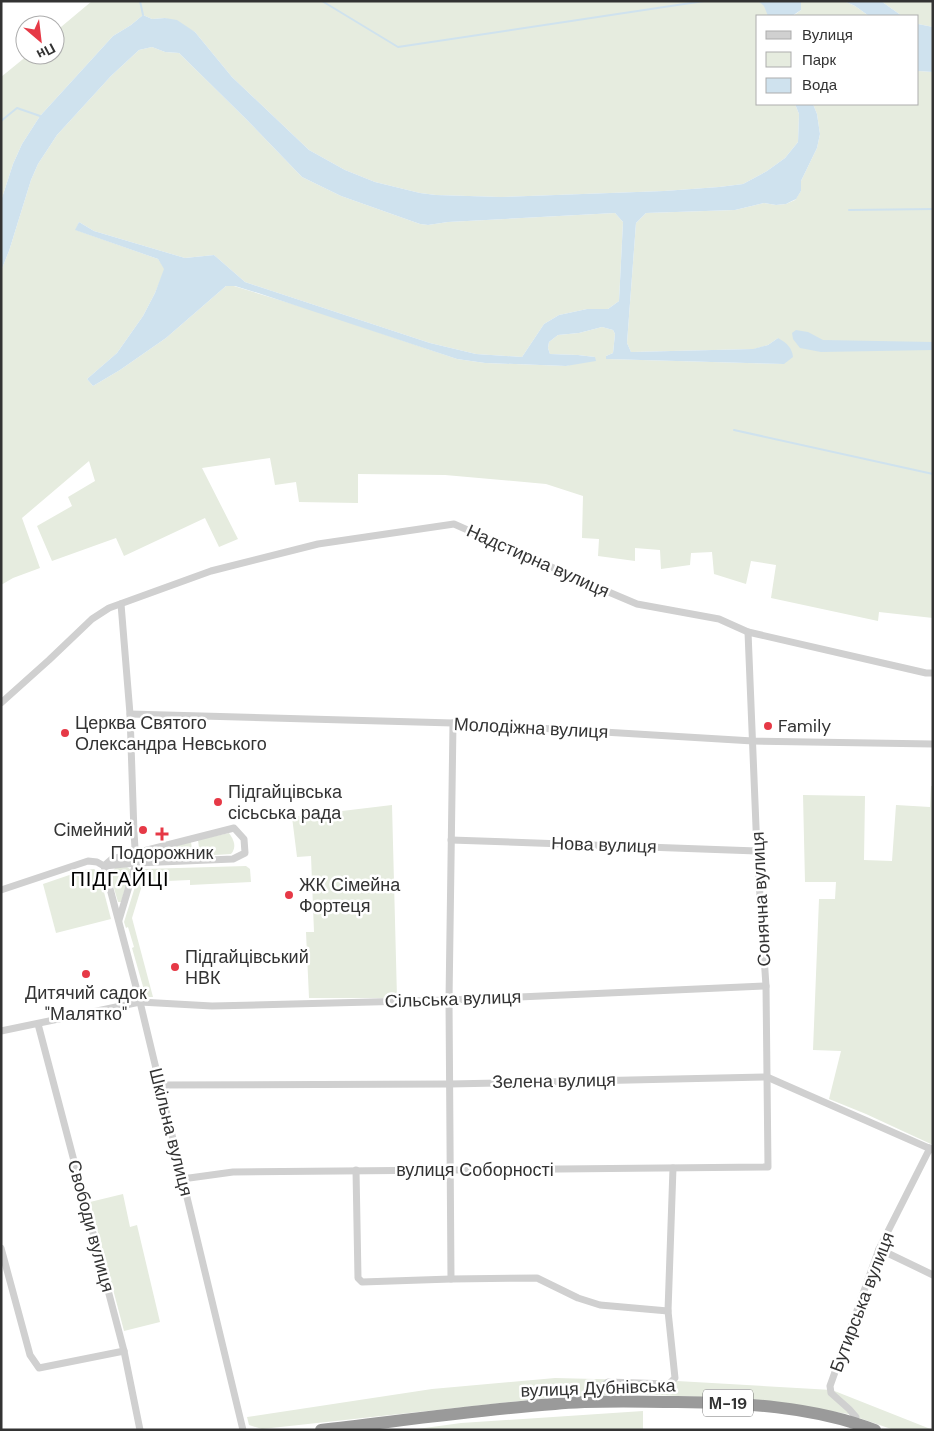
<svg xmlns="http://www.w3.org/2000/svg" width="934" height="1431" font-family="'DM Sans',sans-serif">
	<rect width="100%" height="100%" fill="#fff"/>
	<g fill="#e6ecdf">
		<path d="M92,1H769V16H758V104H795L799,114L798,142L785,158L767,171L743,184L719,187L664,191L501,197L436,195L420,193L375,182L345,170L309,150L232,77L195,32L165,18L152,19L143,15L131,25L113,36L40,116L22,144L13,164L1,201V77L28,55H55V32Z"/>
		<path d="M801,1H844L855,6L869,16H793L801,10Z"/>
		<path d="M881,1H933V27L918,24V16H902Z"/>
		<path d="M152,47L165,52L179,53L246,119L302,177L341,196L420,224L428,225L448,222L615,213L623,222L619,301L608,309H587L559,315L544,324L522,357L476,354L430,343L245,282L214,255L185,258L94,231L79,222L76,230L158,259L165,269L155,293L143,316L117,353L87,379L93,386L120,370L166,338L226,286H234L312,310L457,359L485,363L566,366L595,357L578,355L550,354L548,348L549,342L558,335L579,333L602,327L613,330L615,334L613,353L606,356L607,359L784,364L778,338L768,345L754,349L631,352L627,343L636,223L646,213L735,210L764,203L776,205L786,204L795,200L801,191V181L817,148L820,134L817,114L813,104H918V71L933,72V618L879,612L878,621L771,598L776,565L751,561L746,584L714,574L712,552L691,553L690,565L661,569L660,550L635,548V561L598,556L599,539L582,538L583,496L546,484L445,475L358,474V503L299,502L296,482L275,485L270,458L202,468L238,539L219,547L205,518L124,556L116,538L52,561L37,526L72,506L68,497L95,481L89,461L22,518L40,568L13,578L1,585V271L9,251L31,180L38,164L57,135L111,76L139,50Z"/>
		<path d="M931,786H933V1145L866,1114L829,1099L841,1051L813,1050L819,899H835L836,882H805L803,795L865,796L864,860L892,861L896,805L930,807Z"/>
		<path d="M392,805L397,998H309L306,932H314L311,856L297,857L292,817Z"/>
		<path d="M229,833C234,840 237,847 231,854L200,856L198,840Z"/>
		<path d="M191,842L193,856L143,858L142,853Z"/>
		<path d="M246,866L250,869L251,882L190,885V880L143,882L132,918L153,997H146L132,948L134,947L128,927L126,928L124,922L139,874L144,869Z"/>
		<path d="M127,867L131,870L121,902H118L110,875L115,868Z"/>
		<path d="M94,869L99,873L111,919L56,933L43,884L84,870Z"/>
		<path d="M123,1194L130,1227L137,1225L160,1322L124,1331L90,1202Z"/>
		<path d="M555,1378L677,1381L832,1390L933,1430H894L848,1414L761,1400L638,1394L557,1397L262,1429L249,1425L247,1417L432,1389Z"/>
		<path d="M643,1411V1430H410L461,1423Z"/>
	</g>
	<g fill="#cfe2ee">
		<path d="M758,1H801V10L792,16H768L764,6Z"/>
		<path d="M844,1H881L902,16H869L855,6Z"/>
		<path d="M143,15L152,19L165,18L177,20L195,32L232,77L309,150L345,170L375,182L420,193L436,195L501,197L664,191L719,187L743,184L767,171L785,158L798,142L799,114L795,104H813L817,114L820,134L817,148L801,181V191L796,199L786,204L776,205L764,203L735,210L646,213L636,223L627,343L631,352L753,349L768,345L778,338C787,343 792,348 793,357L784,364L606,359V356L613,353L615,334L613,330L602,327L579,333L558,335L549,342L548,348L550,354L578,355L595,357L596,361L566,366L485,363L457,359L258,293L235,286H226L166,338L120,370L93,386L87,379L117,353L143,316L155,293L164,269L158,259L75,230L79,222L94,231L185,258L214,255L245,282L430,343L476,354L522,357L544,324L559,315L587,309H608L619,301L623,222L615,213L448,222L428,225L420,224L341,196L302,177L246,119L179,53L165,52L152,47L139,50L111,76L57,135L38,164L31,180L9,251L1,271V201L13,164L22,144L40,116L113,36L131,25Z"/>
		<path d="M918,24L933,27V72L918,71Z"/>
		<path d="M796,330L808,332L823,340L933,342V350L821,352L800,348L793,339L792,333Z"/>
	</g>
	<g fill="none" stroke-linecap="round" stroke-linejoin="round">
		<g stroke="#cfe2ee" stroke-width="2">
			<path d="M140,1L143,15"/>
			<path d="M322,1L398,47L704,1"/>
			<path d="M1,121L17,108L40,116"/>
			<path d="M849,210L933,209"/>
			<path d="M734,430L933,474"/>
		</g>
		<g stroke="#d0d0d0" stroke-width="7">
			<path d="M1,703L49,660L92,619L109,608L211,571L318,544L454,524L585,582L637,604L719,619L748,632L926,673H933"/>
			<path d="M130,714L453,723L753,741L933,744"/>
			<path d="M234,828L244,839L245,853L233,859L136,863L104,866L112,859Z"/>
			<path d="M451,840L757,851"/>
			<path d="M104,866L140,1002L243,1430"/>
			<path d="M1,890L88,861L97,862L104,866"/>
			<path d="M119,920L136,863L134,833L130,714L121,604"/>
			<path d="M38,1024L124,1351L140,1430"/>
			<path d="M1,1031L140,1002L212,1006L449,1000L766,986"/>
			<path d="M160,1085L450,1084L767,1077L933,1150"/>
			<path d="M356,1170L358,1278L362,1282L451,1279L537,1278L578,1298L600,1305L668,1311"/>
			<path d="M182,1179L233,1172L768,1167L766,986L757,851L748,632"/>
			<path d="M1,1248L30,1355L39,1368L124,1351"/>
			<path d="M879,1249L933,1275"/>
			<path d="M451,1279L449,1000L453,723"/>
			<path d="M600,1401L601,1387L608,1382L669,1384L675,1378L668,1311L673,1168"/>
			<path d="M855,1423L856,1417L849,1409L831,1393L830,1386L879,1249L930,1148"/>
		</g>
		<path stroke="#9a9a9a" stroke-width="12" d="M321,1430C399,1421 477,1410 555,1404C596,1400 636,1402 677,1402C743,1403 812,1406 875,1430"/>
	</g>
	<g fill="#e63946" stroke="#fff" stroke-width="2">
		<circle cx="768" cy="726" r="5"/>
		<circle cx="65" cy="733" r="5"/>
		<circle cx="218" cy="802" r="5"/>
		<circle cx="143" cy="830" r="5"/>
		<path d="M159.5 826.5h5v5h5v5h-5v5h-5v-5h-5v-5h5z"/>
		<circle cx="289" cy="895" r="5"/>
		<circle cx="175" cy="967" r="5"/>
		<circle cx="86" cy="974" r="5"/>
	</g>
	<g text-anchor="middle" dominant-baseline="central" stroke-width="5" stroke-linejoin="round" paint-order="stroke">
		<rect fill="#fff" stroke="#707070" stroke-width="1" x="703" y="1389.5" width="50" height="27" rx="4"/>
		<g font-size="16" font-weight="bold" fill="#333">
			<text x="728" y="1403">М-19</text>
		</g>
		<g font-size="18" fill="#333" stroke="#fff">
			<text transform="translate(538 561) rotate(24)">Надстирна вулиця</text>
			<text transform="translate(531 728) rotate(3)">Молодіжна вулиця</text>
			<text transform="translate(604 845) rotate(2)">Нова вулиця</text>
			<text transform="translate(761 899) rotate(-93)">Сонячна вулиця</text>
			<text transform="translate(453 999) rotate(-2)">Сільська вулиця</text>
			<text transform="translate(554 1081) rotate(-1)">Зелена вулиця</text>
			<text transform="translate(171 1132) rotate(76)">Шкільна вулиця</text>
			<text x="475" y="1170">вулиця Соборності</text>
			<text transform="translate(91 1226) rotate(75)">Свободи вулиця</text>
			<text transform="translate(862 1302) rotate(-69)">Бутирська вулиця</text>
			<text transform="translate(598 1388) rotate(-2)">вулиця Дубнівська</text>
		</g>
		<g font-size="18" fill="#333" stroke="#fff" text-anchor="start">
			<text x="75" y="723">Церква Святого<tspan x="75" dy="21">Олександра Невського</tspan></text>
			<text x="778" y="726">Family</text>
			<text x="228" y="792">Підгайцівська<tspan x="228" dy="21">сісьська рада</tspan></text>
			<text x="133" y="830" text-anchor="end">Сімейний</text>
			<text x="162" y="853" text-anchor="middle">Подорожник</text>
			<text x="299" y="885">ЖК Сімейна<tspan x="299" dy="21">Фортеця</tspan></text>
			<text x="185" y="957">Підгайцівський<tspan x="185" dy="21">НВК</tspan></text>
			<text x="86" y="993" text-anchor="middle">Дитячий садок<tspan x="86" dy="21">"Малятко"</tspan></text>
		</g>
		<g font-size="20" letter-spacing="1" fill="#000" stroke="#fff">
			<text x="120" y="879">ПІДГАЙЦІ</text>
		</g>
	</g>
	<rect width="934" height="1431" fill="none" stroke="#333333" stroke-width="5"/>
	<rect x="756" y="15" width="162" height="90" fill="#ffffff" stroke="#adadad"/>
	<rect x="766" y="31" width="25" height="8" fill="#d0d0d0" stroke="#adadad"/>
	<text x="802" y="40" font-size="15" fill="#333333">Вулиця</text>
	<rect x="766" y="52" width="25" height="15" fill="#e6ecdf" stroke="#adadad"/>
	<text x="802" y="65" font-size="15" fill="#333333">Парк</text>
	<rect x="766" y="78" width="25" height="15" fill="#cfe2ee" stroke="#adadad"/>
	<text x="802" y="90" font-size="15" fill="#333333">Вода</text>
	<g transform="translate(40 40) rotate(152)"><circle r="24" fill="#ffffff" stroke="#adadad"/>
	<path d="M0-4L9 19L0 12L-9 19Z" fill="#e63946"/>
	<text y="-8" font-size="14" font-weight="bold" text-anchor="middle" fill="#333333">Пн</text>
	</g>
</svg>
